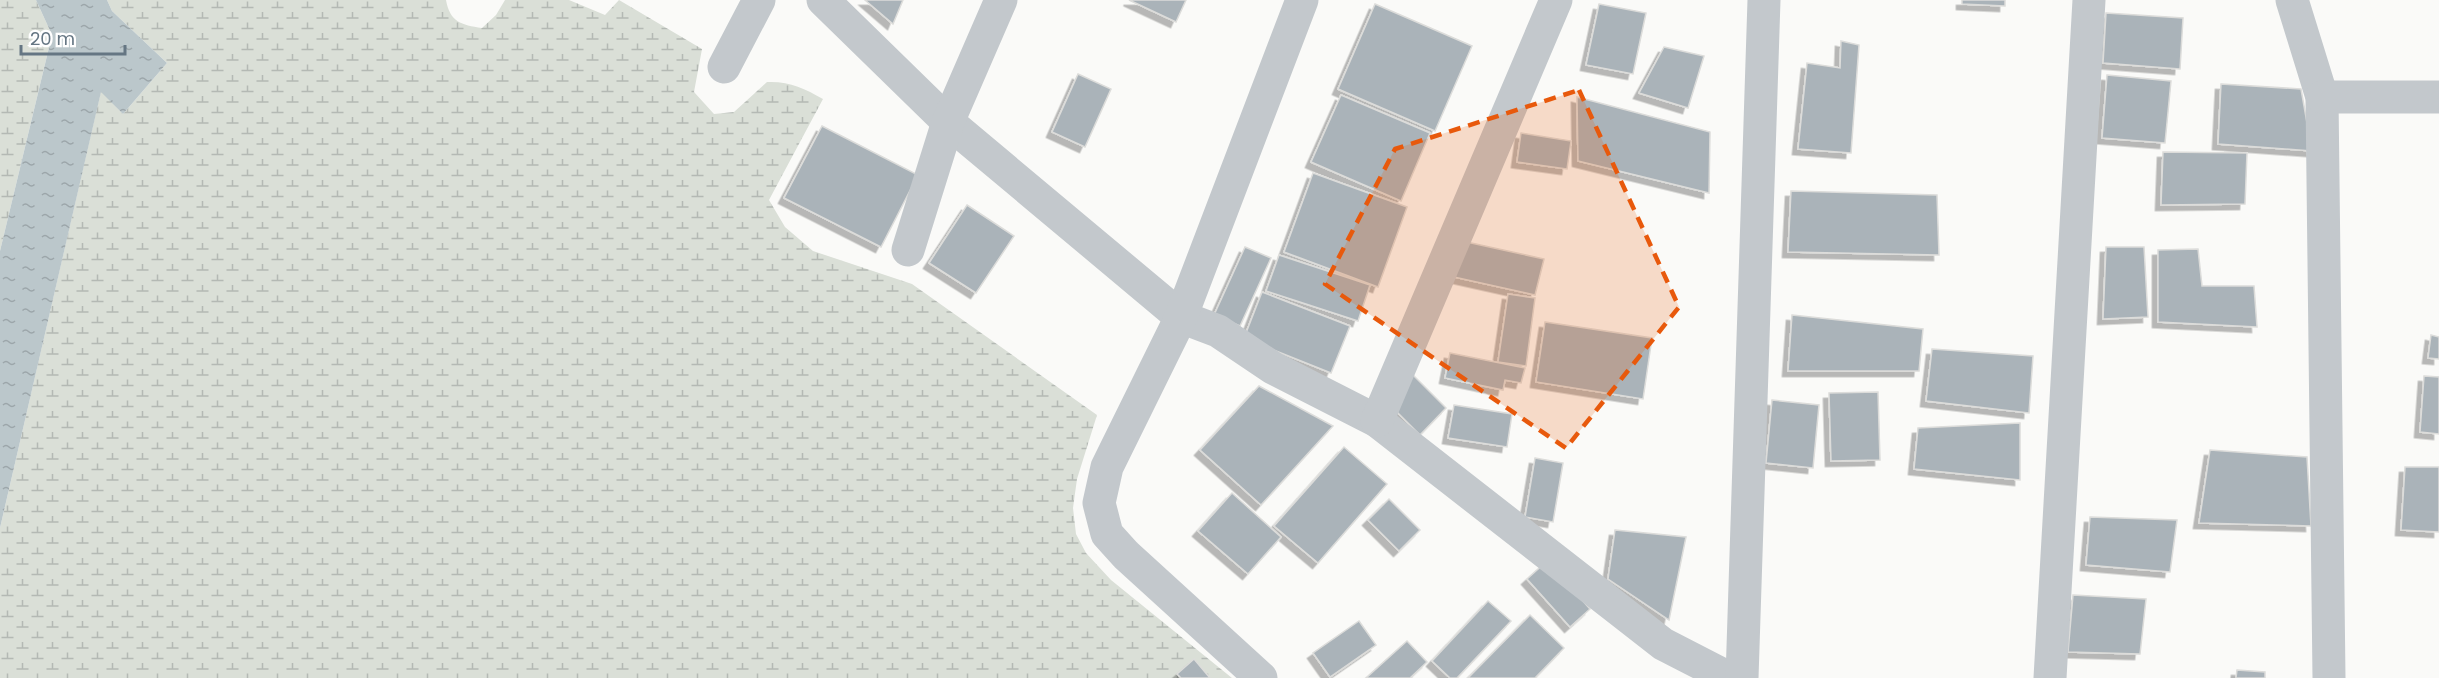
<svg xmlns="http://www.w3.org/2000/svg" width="2439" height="678" font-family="Poppins,sans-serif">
	<defs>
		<pattern id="wetland-marsh" width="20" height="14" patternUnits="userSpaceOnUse" patternTransform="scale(1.5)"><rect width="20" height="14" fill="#dadfd7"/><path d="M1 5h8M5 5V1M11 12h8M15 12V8" fill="none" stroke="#b4b9b4"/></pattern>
		<pattern id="water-ripples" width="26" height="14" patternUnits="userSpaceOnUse" patternTransform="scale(1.5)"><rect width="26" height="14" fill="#bbc7cb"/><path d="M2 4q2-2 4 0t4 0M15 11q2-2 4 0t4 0" fill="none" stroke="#9ca6aa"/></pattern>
		<filter id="shadow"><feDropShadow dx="-5.5" dy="5.5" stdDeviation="0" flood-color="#0004"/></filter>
	</defs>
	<rect width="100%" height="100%" fill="#fafaf8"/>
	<g fill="url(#wetland-marsh)">
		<path d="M0,0H36L52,35L0,251Z"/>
		<path d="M107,0H446C450,22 461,25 482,28L496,15L505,0H569L605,15L619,0L702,49L694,92L714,114L734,112L767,82C789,81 804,88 823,99L769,200L785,227L813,251L912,284L1097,415L1077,479L1073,508L1076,534L1086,553L1111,580L1232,678H0V528L101,91L123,114L167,63L112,11Z"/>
	</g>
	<path fill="url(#water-ripples)" d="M36,0H107L112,11L167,63L123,114L101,92L0,528V251L52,35Z"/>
	<g fill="#aab3b9" stroke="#dcdcda" stroke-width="1.5" filter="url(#shadow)">
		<path d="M865,0H903L893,24Z"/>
		<path d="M1129,0H1186L1176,22Z"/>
		<path d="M1962,0H2005V6L1962,4Z"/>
		<path d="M1375,4L1472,46L1435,131L1338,89Z"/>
		<path d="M1599,4L1646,13L1633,74L1586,65Z"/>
		<path d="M2106,13L2183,18L2180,69L2103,63Z"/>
		<path d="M1841,41L1859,45L1851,153L1798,149L1807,63L1840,68Z"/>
		<path d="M1664,47L1704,56L1688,108L1639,93Z"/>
		<path d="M1078,74L1111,89L1085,147L1052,132Z"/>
		<path d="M2107,75L2171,81L2165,143L2102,138Z"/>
		<path d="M2221,84L2301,89L2312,151L2218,144Z"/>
		<path d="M1341,95L1430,133L1401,201L1311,162Z"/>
		<path d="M1577,97L1710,132L1709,193L1578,161Z"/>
		<path d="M822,126L918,175L881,247L784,198Z"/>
		<path d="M1521,133L1571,141L1567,169L1517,162Z"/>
		<path d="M2163,152L2247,153L2245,204L2161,205Z"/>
		<path d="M1313,173L1407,207L1378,287L1284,252Z"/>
		<path d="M1791,191L1937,195L1939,255L1788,252Z"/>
		<path d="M967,205L1014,236L976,293L929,263Z"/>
		<path d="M1462,241L1544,259L1535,295L1454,277Z"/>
		<path d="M1245,247L1271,258L1240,326L1214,315Z"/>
		<path d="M2106,247H2144L2148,317L2103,319Z"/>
		<path d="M2198,249L2202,286H2254L2257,327L2158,322V250Z"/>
		<path d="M1279,255L1370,285L1358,321L1266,291Z"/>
		<path d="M1262,292L1350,326L1331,373L1244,338Z"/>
		<path d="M1508,294L1535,298L1526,366L1498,362Z"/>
		<path d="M1792,315L1923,329L1919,371H1788Z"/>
		<path d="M1545,322L1652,338L1643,399L1536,382Z"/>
		<path d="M2431,335L2439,337V359L2428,358Z"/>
		<path d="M1932,349L2033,356L2029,413L1926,401Z"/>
		<path d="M1450,353L1525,368L1521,383L1505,380L1503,390L1445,378Z"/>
		<path d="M1408,370L1446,408L1420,435L1391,406Z"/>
		<path d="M2424,376L2439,377V434L2420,432Z"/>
		<path d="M1259,386L1333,426L1261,505L1200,450Z"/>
		<path d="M1878,392L1880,460L1831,461L1829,393Z"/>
		<path d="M1772,400L1819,405L1813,468L1766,463Z"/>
		<path d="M1454,405L1512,414L1507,447L1448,438Z"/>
		<path d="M2020,423V480L1914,469L1918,428Z"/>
		<path d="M1344,447L1387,484L1318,563L1274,526Z"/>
		<path d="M2210,450L2307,457L2311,526L2199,523Z"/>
		<path d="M1535,458L1563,463L1553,522L1525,517Z"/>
		<path d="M2405,467H2439V532L2401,530Z"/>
		<path d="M1232,493L1281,537L1248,574L1198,531Z"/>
		<path d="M1389,499L1420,530L1399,551L1368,520Z"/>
		<path d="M2090,517L2177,520L2170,572L2086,565Z"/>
		<path d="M1615,530L1686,537L1669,620L1608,579Z"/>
		<path d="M1547,561L1590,609L1570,627L1527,579Z"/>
		<path d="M2073,595L2146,599L2140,654L2068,652Z"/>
		<path d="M1488,601L1511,621L1457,678H1450L1432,661Z"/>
		<path d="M1530,615L1564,648L1535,678H1468Z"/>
		<path d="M1359,621L1376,645L1330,677L1313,653Z"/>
		<path d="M1407,641L1427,662L1410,678H1366Z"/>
		<path d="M1194,659L1210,678H1181L1177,674Z"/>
		<path d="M2237,670L2265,672V678H2236Z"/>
	</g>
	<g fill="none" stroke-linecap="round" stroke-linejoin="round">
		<g stroke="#c3c8cc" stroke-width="33">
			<path d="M823,0L948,122L1181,317L1218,331L1273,368L1377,421L1663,644L1729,678"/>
			<path d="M2292,0L2322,97L2329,678"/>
			<path d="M724,67L759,0"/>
			<path d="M2322,97H2439"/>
			<path d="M908,250L948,122L1001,0"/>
			<path d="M1377,421L1556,0"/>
			<path d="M1261,678L1126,555L1107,534L1099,503L1107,467L1181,317L1302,0"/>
			<path d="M1742,678L1764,0"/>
			<path d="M2050,678L2089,0"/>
		</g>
	</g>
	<path fill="#e8590c" fill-opacity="0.2" stroke="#e8590c" stroke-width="4.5" stroke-dasharray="12 8" stroke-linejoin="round" d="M1579,90L1679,307L1566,448L1325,284L1395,149Z"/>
	<path d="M21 45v9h104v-9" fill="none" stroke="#657683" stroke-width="3"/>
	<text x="30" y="45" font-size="18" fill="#657683" stroke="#ffffff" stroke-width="4.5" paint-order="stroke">20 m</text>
</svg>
